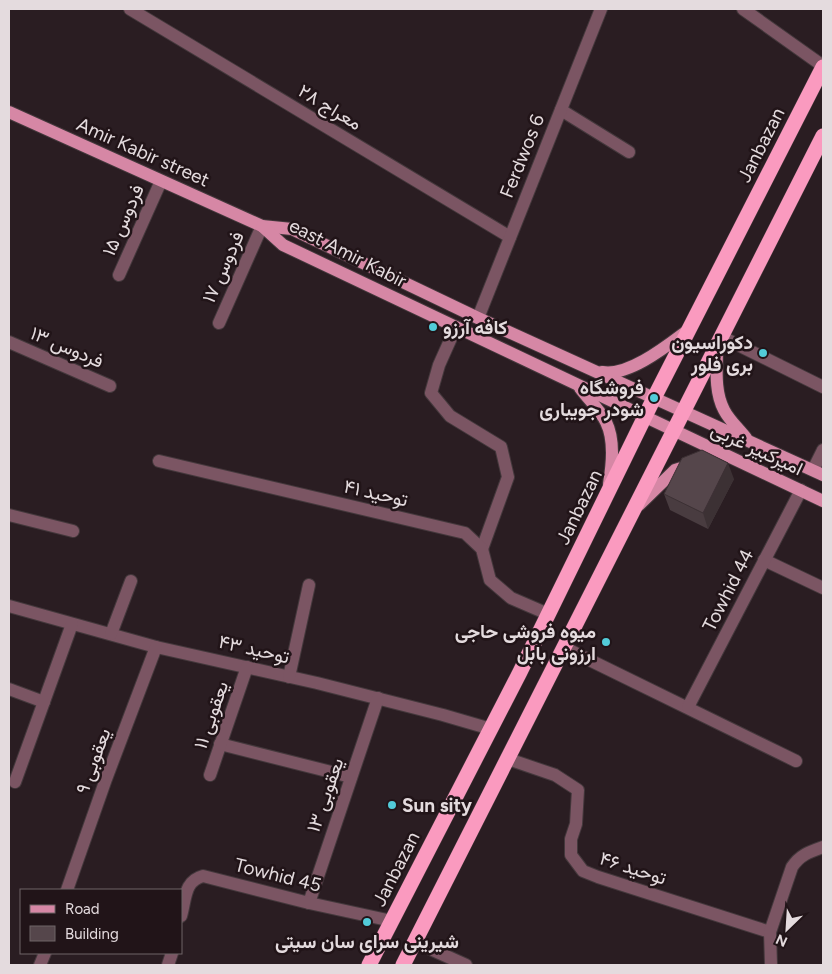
<svg xmlns="http://www.w3.org/2000/svg" width="832" height="974" font-family="Figtree,Vazirmatn,sans-serif">
	<rect width="100%" height="100%" fill="#2a1d22"/>
	<g fill="none" stroke-linecap="round" stroke-linejoin="round">
		<defs>
			<g id="minor">
				<path d="M130,9L510,237"/>
				<path d="M743,9L823,66"/>
				<path d="M561,110L629,152"/>
				<path d="M119,275L161,181"/>
				<path d="M478,318L601,9"/>
				<path d="M219,323L262,226"/>
				<path d="M456,327L439,365L431,393L450,416L501,447L508,477L482,549"/>
				<path d="M722,337L823,387"/>
				<path d="M9,342L110,386"/>
				<path d="M159,461L465,533L482,549L490,580L511,598L548,614"/>
				<path d="M813,470L823,450"/>
				<path d="M9,515L73,531"/>
				<path d="M764,560L823,588"/>
				<path d="M9,606L156,647L317,683L443,715L491,729"/>
				<path d="M111,634L131,581"/>
				<path d="M565,648L796,761"/>
				<path d="M289,677L309,585"/>
				<path d="M9,689L44,702"/>
				<path d="M688,707L801,490"/>
				<path d="M220,744L351,777"/>
				<path d="M508,759L555,775L578,790L576,824L571,839V855L583,871L598,877L770,932"/>
				<path d="M210,775L247,667"/>
				<path d="M15,782L72,624"/>
				<path d="M67,890L106,779L156,647"/>
				<path d="M309,903L378,698"/>
				<path d="M181,916C186,899 184,881 203,876L309,903L392,921"/>
				<path d="M415,942L466,965"/>
				<path d="M40,965L45,953"/>
				<path d="M168,965L172,953"/>
				<path d="M771,965L770,932L792,867C800,855 809,852 823,847"/>
			</g>
			<g id="major">
				<path d="M9,112L262,226L292,229L478,318L823,475"/>
				<path d="M262,226L283,245L823,501"/>
				<path d="M717,347C717,367 714,391 724,410C729,420 739,429 746,438"/>
				<path d="M602,372C628,377 667,346 687,331"/>
				<path d="M580,388C588,399 600,410 606,422C615,440 612,465 609,484"/>
				<path d="M639,505L675,470L691,465"/>
			</g>
			<g id="highway">
				<path d="M369,965L520,672L654,398L823,67"/>
				<path d="M403,965L823,136"/>
			</g>
		</defs>
		<use href="#minor" stroke="#44383c" stroke-width="14"/>
		<use href="#major" stroke="#44383c" stroke-width="14"/>
		<use href="#highway" stroke="#44383c" stroke-width="16"/>
		<use href="#minor" stroke="#7b5563" stroke-width="12"/>
		<use href="#major" stroke="#d687a5" stroke-width="12"/>
		<use href="#highway" stroke="#fa9abf" stroke-width="15"/>
	</g>
	<path fill="#493c40" d="M734,479L708,529L670,510L664,494Z"/>
	<path fill="#3c3134" d="M728,463L734,479L708,529L703,513Z"/>
	<path fill="#55464b" stroke="#3c3134" d="M702,450L728,463L703,513L664,494L682,458Z"/>
	<g fill="#52cbd9" stroke="#211418" stroke-width="2">
		<circle cx="433" cy="327" r="5"/>
		<circle cx="763" cy="353" r="5"/>
		<circle cx="654" cy="398" r="5"/>
		<circle cx="606" cy="642" r="5"/>
		<circle cx="392" cy="805" r="5"/>
		<circle cx="367" cy="922" r="5"/>
	</g>
	<g text-anchor="middle" dominant-baseline="central" stroke-width="5" stroke-linejoin="round" paint-order="stroke">
		<g font-size="19" fill="#e4dbde" stroke="#211418">
			<text transform="translate(330 107) rotate(31)">معراج ۲۸</text>
			<text transform="translate(761 145) rotate(-63)">Janbazan</text>
			<text transform="translate(143 152) rotate(24)">Amir Kabir street</text>
			<text transform="translate(522 156) rotate(-68)">Ferdwos 6</text>
			<text transform="translate(123 220) rotate(-66)">فردوس ۱۵</text>
			<text transform="translate(348 253) rotate(27)">east Amir Kabir</text>
			<text transform="translate(223 267) rotate(-66)">فردوس ۱۷</text>
			<text transform="translate(67 347) rotate(23)">فردوس ۱۳</text>
			<text transform="translate(757 449) rotate(25)">امیرکبیر غربی</text>
			<text transform="translate(376 493) rotate(13)">توحید ۴۱</text>
			<text transform="translate(579 507) rotate(-64)">Janbazan</text>
			<text transform="translate(728 590) rotate(-63)">Towhid 44</text>
			<text transform="translate(254 649) rotate(13)">توحید ۴۳</text>
			<text transform="translate(211 715) rotate(-71)">یعقوبی ۱۱</text>
			<text transform="translate(93 761) rotate(-70)">یعقوبی ۹</text>
			<text transform="translate(325 795) rotate(-71)">یعقوبی ۱۳</text>
			<text transform="translate(633 868) rotate(18)">توحید ۴۶</text>
			<text transform="translate(396 869) rotate(-63)">Janbazan</text>
			<text transform="translate(278 875) rotate(14)">Towhid 45</text>
		</g>
		<g font-size="19" font-weight="bold" fill="#e4dbde" stroke="#211418" text-anchor="end">
			<text x="443" y="327" text-anchor="start">کافه آرزو</text>
			<text x="753" y="342">دکوراسیون<tspan x="753" dy="22">بری فلور</tspan></text>
			<text x="644" y="387">فروشگاه<tspan x="644" dy="22">شودر جویباری</tspan></text>
			<text x="596" y="631">میوه فروشی حاجی<tspan x="596" dy="22">ارزونی بابل</tspan></text>
			<text x="402" y="805" text-anchor="start">Sun sity</text>
			<text x="367" y="941" text-anchor="middle">شیرینی سرای سان سیتی</text>
		</g>
	</g>
	<rect width="832" height="974" fill="none" stroke="#e4dbde" stroke-width="20"/>
	<rect x="20" y="889" width="162" height="65" fill="#211418" stroke="#6f6467"/>
	<rect x="30" y="905" width="25" height="8" fill="#d687a5" stroke="#6f6467"/>
	<text x="65" y="914" font-size="15" fill="#e4dbde">Road</text>
	<rect x="30" y="926" width="25" height="15" fill="#55464b" stroke="#6f6467"/>
	<text x="65" y="939" font-size="15" fill="#e4dbde">Building</text>
	<g transform="translate(787 929) rotate(205)" stroke="#211418" stroke-width="4" paint-order="stroke">
	<path d="M0-4L9 19L0 12L-9 19Z" fill="#e4dbde"/>
	<text y="-8" font-size="14" font-weight="bold" text-anchor="middle" fill="#e4dbde">N</text>
	</g>
</svg>
